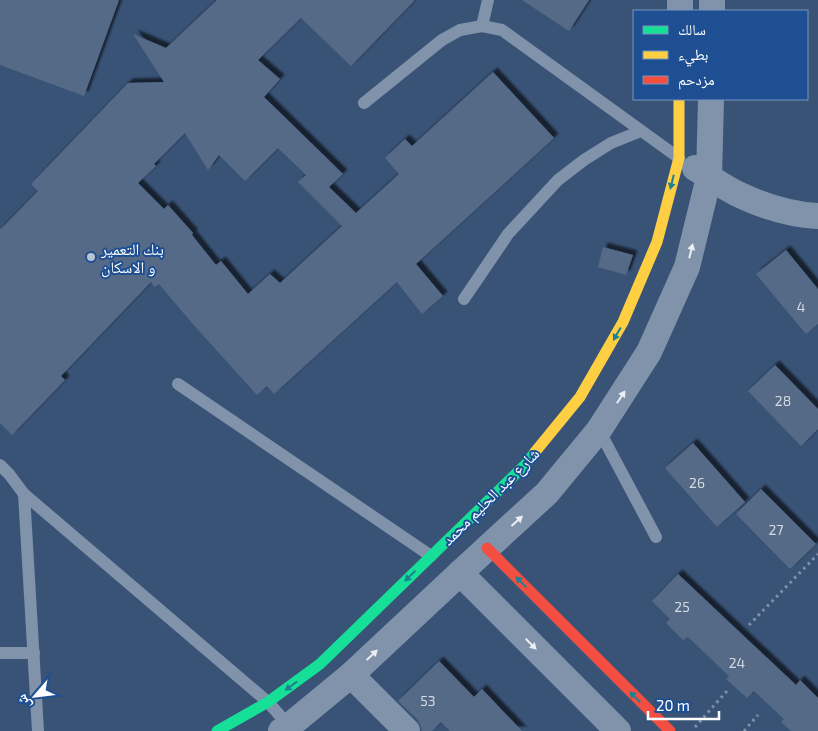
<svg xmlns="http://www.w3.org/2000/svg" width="818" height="731" font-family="'Exo 2','Noto Naskh Arabic',sans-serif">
	<defs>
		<filter id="shadow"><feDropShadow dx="4.5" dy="-4.5" stdDeviation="1" flood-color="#0009"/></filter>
	</defs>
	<rect width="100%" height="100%" fill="#395377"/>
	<g fill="#556a87" fill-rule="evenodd" filter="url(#shadow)">
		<path d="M0,0H119L84,96L0,65Z"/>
		<path d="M217,0H415L351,66L301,18L258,60L280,79L264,97L343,174L329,187L356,213L399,174L385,158L405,139L412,146L493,72L554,138L416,264L443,296L422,314L397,282L274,394L267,386L257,395L192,323L159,284L154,287L151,282L61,376L65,380L12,435L0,423V230L38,191L31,184L128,83L164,82L133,34L166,48ZM185,133L208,170L219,155L245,181L278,148L306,175L298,182L342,226L280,283L270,274L248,294L221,261L216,265L192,235L193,233L168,205L164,209L138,183L156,166L154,164Z"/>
		<path d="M522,0H589L569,31Z"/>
		<path d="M603,247L633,255L626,275L598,267Z"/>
		<path d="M786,250L818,289V324L806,334L756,274Z"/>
		<path d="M775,365L818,409V429L801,446L748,391Z"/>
		<path d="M693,443L745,502L717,527L665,468Z"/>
		<path d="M761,489L816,544L790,569L736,514Z"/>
		<path d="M678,574L796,685L800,680L818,698V731H791L781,722L784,719L754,691L747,698L726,679L729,676L688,637L683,640L666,623L670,619L652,601Z"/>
		<path d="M439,661L474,697L482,689L522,731H450L441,722L432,731H422L421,727L418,720L398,701Z"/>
	</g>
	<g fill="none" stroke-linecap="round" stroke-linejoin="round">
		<g stroke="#8093aa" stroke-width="3" stroke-dasharray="2.5 4" stroke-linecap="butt">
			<path d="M749,625L818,554"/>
			<path d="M695,727L727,691"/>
			<path d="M744,731L758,715"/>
		</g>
		<g stroke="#8093aa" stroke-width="12">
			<path d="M482,26L488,0"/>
			<path d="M364,103L442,40L460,30L482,26L502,30L679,158"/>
			<path d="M464,299L508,234L558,180L584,160L611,143L641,131"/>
			<path d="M178,384L431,556"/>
			<path d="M599,430L656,537"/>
			<path d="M0,465L9,474L24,494L38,731"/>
			<path d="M24,494L268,702L289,726"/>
			<path d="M0,653H34"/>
		</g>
		<g stroke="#8093aa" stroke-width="26">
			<path d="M680,11V0"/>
			<path d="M712,11V0"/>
			<path d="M695,168C710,177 726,189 742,196C766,207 792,215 818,216"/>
			<path d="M460,573L618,731"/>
			<path d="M351,675L407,731"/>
			<path d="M281,731L289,726L351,675L460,573L547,493L599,430L649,352L687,267L709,177L711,99"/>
		</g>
		<path stroke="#16e098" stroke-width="11" d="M217,731L268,702L320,664L526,464L535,452"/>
		<path stroke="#ffcf43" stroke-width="11" d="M535,452L580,397L623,322L657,242L679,158V99"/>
		<path stroke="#f24e42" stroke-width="11" d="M487,548L670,731"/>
	</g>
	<defs><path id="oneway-solid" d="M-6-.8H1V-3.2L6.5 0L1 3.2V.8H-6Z" transform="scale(1.25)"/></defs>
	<g fill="#1b8294">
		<use href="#oneway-solid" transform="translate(672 182) rotate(104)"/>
		<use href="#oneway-solid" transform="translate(617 334) rotate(120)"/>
		<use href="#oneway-solid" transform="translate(410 576) rotate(136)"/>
		<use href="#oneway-solid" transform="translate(521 582) rotate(-135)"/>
		<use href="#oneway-solid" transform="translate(291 686) rotate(144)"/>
		<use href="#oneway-solid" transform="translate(635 697) rotate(-135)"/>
	</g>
	<g fill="#eceff2">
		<use href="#oneway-solid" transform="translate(691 251) rotate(-76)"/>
		<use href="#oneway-solid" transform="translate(621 397) rotate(-57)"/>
		<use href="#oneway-solid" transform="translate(517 521) rotate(-42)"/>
		<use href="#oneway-solid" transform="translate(531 644) rotate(45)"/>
		<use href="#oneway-solid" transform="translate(372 655) rotate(-43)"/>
	</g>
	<circle fill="#bac3cf" stroke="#1e4f92" stroke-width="2" cx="91" cy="257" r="5"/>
	<g text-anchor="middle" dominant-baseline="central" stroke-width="4" stroke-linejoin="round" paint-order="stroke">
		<g font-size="14" fill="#d4dae1">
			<text x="801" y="306">4</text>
			<text x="783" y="400">28</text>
			<text x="697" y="482">26</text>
			<text x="776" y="529">27</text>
			<text x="682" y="606">25</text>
			<text x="737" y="662">24</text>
			<text x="428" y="700">53</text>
		</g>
		<g font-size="16" fill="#fff" stroke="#1e4f92" text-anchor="start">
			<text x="101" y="248">بنك التعمير<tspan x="101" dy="18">و الاسكان</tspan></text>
		</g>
		<g font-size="16" fill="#fff" stroke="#1e4f92">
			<text transform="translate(490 496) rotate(-45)">شارع عبد الحليم محمد</text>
		</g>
	</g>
	<rect x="633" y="10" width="175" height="90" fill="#1e4f92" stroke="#7895be"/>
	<rect x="643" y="26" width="25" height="8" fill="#16e098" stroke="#7895be"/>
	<text x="678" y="35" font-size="15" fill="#ffffff">سالك</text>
	<rect x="643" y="51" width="25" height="8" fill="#ffcf43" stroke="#7895be"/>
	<text x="678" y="60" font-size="15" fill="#ffffff">بطيء</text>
	<rect x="643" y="76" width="25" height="8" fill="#f24e42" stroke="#7895be"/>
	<text x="678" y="85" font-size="15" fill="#ffffff">مزدحم</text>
	<g transform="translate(35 696) rotate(242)" stroke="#1e4f92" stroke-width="4" paint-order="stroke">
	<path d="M0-4L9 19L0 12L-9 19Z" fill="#ffffff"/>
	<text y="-8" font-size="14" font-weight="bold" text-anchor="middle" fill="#ffffff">ش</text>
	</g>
	<path d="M648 711v8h71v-8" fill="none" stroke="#ffffff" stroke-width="2.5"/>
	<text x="656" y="711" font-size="15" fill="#ffffff" stroke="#1e4f92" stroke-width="4" paint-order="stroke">20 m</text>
</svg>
